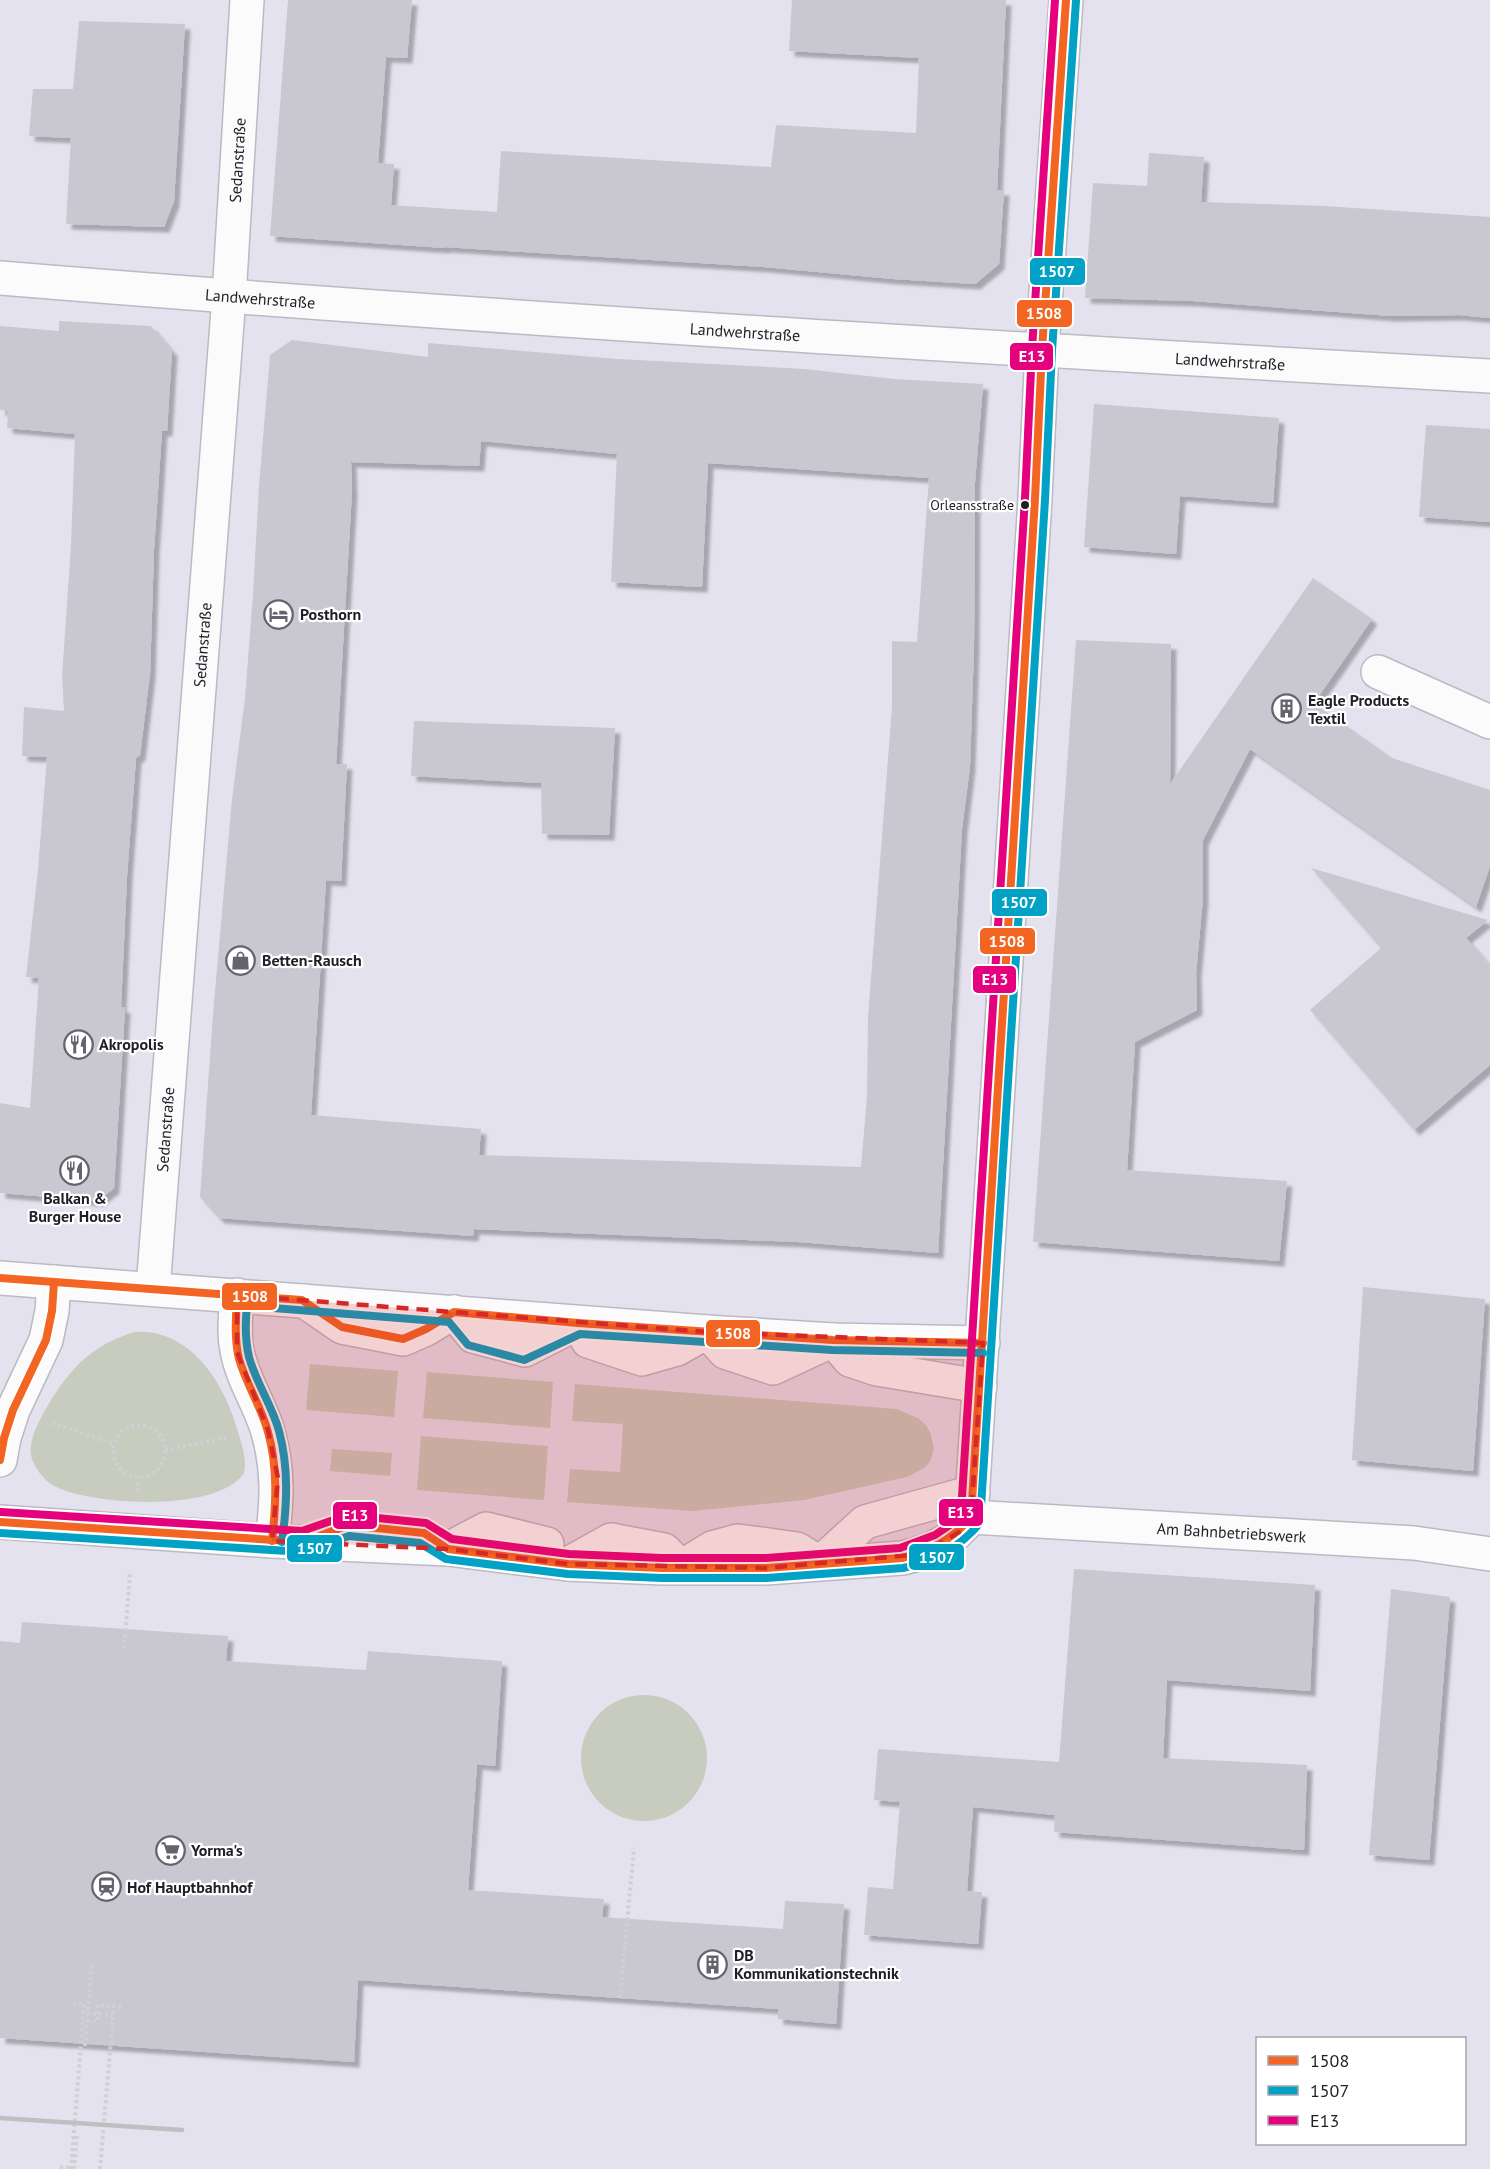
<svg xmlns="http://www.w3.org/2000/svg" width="1490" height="2169" font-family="'PT Sans',sans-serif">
	<defs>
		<filter id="shadow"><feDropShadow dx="5.5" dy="5.5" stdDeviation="1.5" flood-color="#0004"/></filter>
	</defs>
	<rect width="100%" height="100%" fill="#e4e2ee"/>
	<g fill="#c7ccbe">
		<path d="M134,1332C191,1328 225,1384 238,1432C242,1446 247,1459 244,1473C218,1513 90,1506 52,1485C43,1479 33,1466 31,1455C28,1438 43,1414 51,1400C74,1364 94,1345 134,1332Z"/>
		<path d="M310,1364L398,1371L394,1417L306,1410Z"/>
		<path d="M427,1372L553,1382L550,1428L423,1418Z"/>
		<path d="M575,1384L897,1409L918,1418L926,1425L930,1432L934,1448L930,1462L924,1468L907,1477L804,1500L692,1511L567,1502L570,1469L620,1472L623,1424L572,1421Z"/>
		<path d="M421,1436L548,1446L544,1500L417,1490Z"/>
		<path d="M332,1449L392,1453L390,1476L330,1471Z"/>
		<circle cx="644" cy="1758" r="63"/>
	</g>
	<g fill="#c9c8d1" fill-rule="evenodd" filter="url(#shadow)">
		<path d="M288,0H412L407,58L386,57L378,163L394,164L391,205L497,212L501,151L771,167L776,125L916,133L919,58L789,51L792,0H1006L997,190H1004L999,264L975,284L893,279L764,267L445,247V248L270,236Z"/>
		<path d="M79,21L185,24L174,201L164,227L66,224L71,138L29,136L33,89H73Z"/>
		<path d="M1149,153L1204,157L1201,202L1324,206L1490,217V318L1459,315L1391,316L1193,301L1085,298L1093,183L1147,186Z"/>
		<path d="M59,321L151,326L172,351L167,431H162L154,550L150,674L140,755L136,758L127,876L121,1007L125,1008L114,1188L98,1201L0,1193V1103L30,1108L39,978L26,977L38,869L47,757L22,756L24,707L64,711L62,676L71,546L75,434L7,428L8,411L0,410V326L59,331Z"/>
		<path d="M292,340L428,357V343L618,359L805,369L894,379L983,384L975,482L974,645L970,766L962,829L938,1253L798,1242L474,1229L473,1236L219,1218L200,1197L213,1014L232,799L245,698L253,594L259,486L270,355ZM481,441L617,454L611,582L702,587L708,463L929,478L917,642L892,641V707L868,1017L867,1096L861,1167L479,1155L481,1129L311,1115L326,880L341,881L347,764H336L352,491L351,462L479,466Z"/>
		<path d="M1094,404L1279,418L1273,503L1180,496L1176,554L1084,547Z"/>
		<path d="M1426,425L1490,429V522L1419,517Z"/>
		<path d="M1313,578L1372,619L1314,703L1392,758L1490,790V866L1476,907L1250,749L1203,840V898L1196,973L1197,1010L1135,1042L1127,1170L1287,1181L1279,1261L1033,1242L1076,640L1171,644L1170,784Z"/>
		<path d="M414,721L615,728L609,835L542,834L541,783L411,776Z"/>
		<path d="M1311,868L1488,920L1466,938L1490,966V1065L1414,1130L1310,1010L1381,948Z"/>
		<path d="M1363,1287L1485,1299L1473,1471L1352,1460Z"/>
		<path d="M1074,1569L1315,1585L1310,1691L1167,1680L1163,1758L1307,1765L1304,1850L1054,1832L1055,1815L973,1807L967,1891L982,1892L978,1944L864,1935L868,1887L893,1889L900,1802L874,1800L878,1749L1059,1762Z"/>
		<path d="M1391,1589L1450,1597L1429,1860L1369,1855Z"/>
		<path d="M22,1622L228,1636L226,1661L366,1670L368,1651L502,1661L495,1766L477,1764L468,1890L604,1899L602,1917L783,1929L785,1901L844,1904L836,2024L778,2019V2009L358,1980L354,2062L0,2038V1641L20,1643Z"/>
	</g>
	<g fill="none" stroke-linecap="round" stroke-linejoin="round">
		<defs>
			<g id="minor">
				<path id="s1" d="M0,278C496,319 993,348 1490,376"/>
				<path d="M1378,672L1490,722"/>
				<path d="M0,1278L707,1332L833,1340L983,1343"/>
				<path id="s2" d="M153,1289L229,297L247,0"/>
				<path d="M237,1295C236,1314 233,1332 237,1350C242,1379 260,1404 268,1432C279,1471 277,1502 272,1541"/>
				<path d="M304,1301L342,1327L403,1339L426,1329L454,1312"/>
				<path d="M454,1312L473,1336L525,1350L578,1323"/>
				<path d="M578,1323L588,1341L642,1359L677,1349L705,1333"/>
				<path d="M707,1332L725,1352L773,1368L829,1342"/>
				<path d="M833,1340L850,1360L877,1369L980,1386"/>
				<path d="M0,1460L4,1438L13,1410L46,1340L52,1311L54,1282"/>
				<path id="s3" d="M971,1517L1414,1543L1490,1554"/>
				<path d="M0,1522L272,1541L448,1549L568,1564L662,1568H766L902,1558C931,1552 953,1541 971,1517L1035,499L1042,350L1066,0"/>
				<path d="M448,1549L486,1529L547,1544"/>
				<path d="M820,1563L865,1522L973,1492"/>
				<path d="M568,1564L611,1540L664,1550L670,1556"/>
				<path d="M686,1564L712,1548L738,1541L797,1549L810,1557"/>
			</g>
		</defs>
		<use href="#minor" stroke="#bbb9c3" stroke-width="36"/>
		<g stroke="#d0d0d4" stroke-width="4" stroke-dasharray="3 3" stroke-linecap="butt">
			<path d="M52,1423L114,1444"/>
			<circle cx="139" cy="1451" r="26"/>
			<path d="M165,1450L226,1438"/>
			<path d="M137,1491L138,1477"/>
			<path d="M124,1649L130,1573"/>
			<path d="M620,1998L634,1848"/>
			<path d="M87,2014L113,2015"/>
			<path d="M87,2021H98V2005L114,2006"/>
			<path d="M85,2046L92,1962"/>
			<path d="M60,2167L71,2168"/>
			<path d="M71,2169L84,2004L73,2003"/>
			<path d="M74,2169L77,2136"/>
			<path d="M100,2169L114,2006L123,2007"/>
		</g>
		<use href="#minor" stroke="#fbfbfc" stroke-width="33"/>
		<path stroke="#bfbec1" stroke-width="4.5" d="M0,2118L182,2130"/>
		<defs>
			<g id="bus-1">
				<path d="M0,1278L302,1300L342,1327L403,1339L426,1329L454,1312L578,1323L833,1340L983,1343"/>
				<path d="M237,1295C236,1317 234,1338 239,1359C246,1384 261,1406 268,1432C278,1468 276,1504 272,1541"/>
				<path d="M0,1460L4,1438L13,1410L46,1340L52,1311L54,1282"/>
				<path d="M0,1522L304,1542L348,1525L424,1533L448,1549L568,1564L662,1568H766L902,1558C930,1551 952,1540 971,1517L1035,499L1042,350L1066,0"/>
			</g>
			<g id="bus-2">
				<path d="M0,1533L304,1552L349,1536L420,1543L446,1559L568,1574L662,1578H766L903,1568C934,1562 959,1548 980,1523L1045,500L1052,351L1076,1"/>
				<path d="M282,1542C287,1505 289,1468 279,1431C272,1405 256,1383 249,1357C245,1340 245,1324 247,1306L449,1322L468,1345L524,1360L580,1334L832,1350L983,1353"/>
			</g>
			<path id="bus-3" d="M1,1512L302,1531L348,1515L426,1523L452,1539L569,1554L662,1558H766L900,1548L935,1535L950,1525L961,1513L1025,498L1032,349L1055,0"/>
		</defs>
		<use href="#bus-1" stroke="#fff" stroke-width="12"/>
		<use href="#bus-2" stroke="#fff" stroke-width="12"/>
		<use href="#bus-3" stroke="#fff" stroke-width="12"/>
		<use href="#bus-1" stroke="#f26522" stroke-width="8"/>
		<use href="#bus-2" stroke="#02a2c6" stroke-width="8"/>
		<use href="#bus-3" stroke="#e5007d" stroke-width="8"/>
	</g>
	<path fill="#d62828" fill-opacity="0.2" stroke="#d62828" stroke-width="4.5" stroke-dasharray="12 8" stroke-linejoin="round" d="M237,1295L707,1332L983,1343L971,1517L961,1531L922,1554L766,1568L568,1564L448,1549L272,1541L278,1478L268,1430L237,1352Z"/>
	<defs>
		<symbol id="hotel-ring" viewBox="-11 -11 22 22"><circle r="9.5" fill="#fff" stroke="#65636d" stroke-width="1.5"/><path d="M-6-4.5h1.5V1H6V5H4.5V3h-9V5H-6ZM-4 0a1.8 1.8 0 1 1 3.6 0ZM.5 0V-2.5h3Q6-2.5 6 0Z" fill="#65636d"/></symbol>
		<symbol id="building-ring" viewBox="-11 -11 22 22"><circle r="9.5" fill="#fff" stroke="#65636d" stroke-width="1.5"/><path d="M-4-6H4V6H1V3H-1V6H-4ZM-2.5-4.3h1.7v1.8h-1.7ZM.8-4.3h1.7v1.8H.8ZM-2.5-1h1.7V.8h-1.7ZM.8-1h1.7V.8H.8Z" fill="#65636d"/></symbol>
		<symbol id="shop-ring" viewBox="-11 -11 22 22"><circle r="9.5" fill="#fff" stroke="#65636d" stroke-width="1.5"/><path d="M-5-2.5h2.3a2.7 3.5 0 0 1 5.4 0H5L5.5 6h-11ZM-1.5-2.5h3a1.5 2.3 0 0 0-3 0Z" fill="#65636d"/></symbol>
		<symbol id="restaurant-ring" viewBox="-11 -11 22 22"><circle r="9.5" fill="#fff" stroke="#65636d" stroke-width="1.5"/><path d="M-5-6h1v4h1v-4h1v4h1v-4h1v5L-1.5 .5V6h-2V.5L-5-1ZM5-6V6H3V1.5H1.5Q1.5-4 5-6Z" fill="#65636d"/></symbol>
		<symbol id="supermarket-ring" viewBox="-11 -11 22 22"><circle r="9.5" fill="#fff" stroke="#65636d" stroke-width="1.5"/><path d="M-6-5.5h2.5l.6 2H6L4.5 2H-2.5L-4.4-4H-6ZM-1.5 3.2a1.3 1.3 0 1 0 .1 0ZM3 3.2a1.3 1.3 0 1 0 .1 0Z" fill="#65636d"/></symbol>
		<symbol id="station-ring" viewBox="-11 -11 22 22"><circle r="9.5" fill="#fff" stroke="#65636d" stroke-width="1.5"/><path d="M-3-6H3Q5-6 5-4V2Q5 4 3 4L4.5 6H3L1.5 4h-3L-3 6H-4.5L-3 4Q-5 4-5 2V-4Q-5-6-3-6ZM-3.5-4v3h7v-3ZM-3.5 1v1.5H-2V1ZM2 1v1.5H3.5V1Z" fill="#65636d"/></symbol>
	</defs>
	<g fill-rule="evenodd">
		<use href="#hotel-ring" x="262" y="598" width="33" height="33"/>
		<use href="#building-ring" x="1270" y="692" width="33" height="33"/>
		<use href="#shop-ring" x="224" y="944" width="33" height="33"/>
		<use href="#restaurant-ring" x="62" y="1028" width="33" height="33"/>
		<use href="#restaurant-ring" x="58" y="1154" width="33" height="33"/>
		<use href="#supermarket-ring" x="154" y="1834" width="33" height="33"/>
		<use href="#station-ring" x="90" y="1870" width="33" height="33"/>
		<use href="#building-ring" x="696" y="1948" width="33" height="33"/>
	</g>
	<circle fill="#201f27" stroke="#fff" stroke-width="2" cx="1025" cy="505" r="5"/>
	<g text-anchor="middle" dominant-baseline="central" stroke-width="4.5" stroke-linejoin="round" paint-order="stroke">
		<g font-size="14" fill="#201f27" stroke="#fff" text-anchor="end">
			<text x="1014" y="505">Orleansstraße</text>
		</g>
		<g font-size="16" fill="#201f27" stroke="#fff">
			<text stroke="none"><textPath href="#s2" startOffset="1132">Sedanstraße</textPath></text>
			<text stroke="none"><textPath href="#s1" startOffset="261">Landwehrstraße</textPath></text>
			<text stroke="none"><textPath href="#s1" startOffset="747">Landwehrstraße</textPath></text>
			<text stroke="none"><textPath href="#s1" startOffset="1233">Landwehrstraße</textPath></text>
			<text stroke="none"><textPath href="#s2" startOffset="646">Sedanstraße</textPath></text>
			<text stroke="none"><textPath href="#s2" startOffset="160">Sedanstraße</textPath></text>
			<text stroke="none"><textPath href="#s3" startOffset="261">Am Bahnbetriebswerk</textPath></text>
		</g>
		<g font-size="16" font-weight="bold" fill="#201f27" stroke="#fff" text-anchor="start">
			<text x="300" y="614">Posthorn</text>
			<text x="1308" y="700">Eagle Products<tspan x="1308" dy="18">Textil</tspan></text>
			<text x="262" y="960">Betten-Rausch</text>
			<text x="99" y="1044">Akropolis</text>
			<text x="75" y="1198" text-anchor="middle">Balkan &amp;<tspan x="75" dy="18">Burger House</tspan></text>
			<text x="191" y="1850">Yorma's</text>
			<text x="127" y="1887">Hof Hauptbahnhof</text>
			<text x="734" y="1955">DB<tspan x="734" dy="18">Kommunikationstechnik</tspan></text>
		</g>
	</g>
	<g stroke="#fff" stroke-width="2">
		<rect x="1029" y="257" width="57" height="29" rx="6" fill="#02a2c6"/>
		<rect x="1016" y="299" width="57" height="29" rx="6" fill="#f26522"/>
		<rect x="1009" y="342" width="45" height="29" rx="6" fill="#e5007d"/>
		<rect x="991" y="888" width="57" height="29" rx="6" fill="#02a2c6"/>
		<rect x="979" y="927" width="57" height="28" rx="6" fill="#f26522"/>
		<rect x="972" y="965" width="45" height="29" rx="6" fill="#e5007d"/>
		<rect x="221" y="1282" width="57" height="29" rx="6" fill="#f26522"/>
		<rect x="705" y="1319" width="56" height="29" rx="6" fill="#f26522"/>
		<rect x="938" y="1498" width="46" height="29" rx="6" fill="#e5007d"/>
		<rect x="332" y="1501" width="46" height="29" rx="6" fill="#e5007d"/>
		<rect x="286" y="1534" width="57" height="29" rx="6" fill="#02a2c6"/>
		<rect x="908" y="1543" width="57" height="28" rx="6" fill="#02a2c6"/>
	</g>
	<g font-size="16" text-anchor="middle" font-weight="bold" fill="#fff">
		<text x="1057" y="277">1507</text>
		<text x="1044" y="319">1508</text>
		<text x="1032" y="362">E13</text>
		<text x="1019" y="908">1507</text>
		<text x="1007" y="947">1508</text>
		<text x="995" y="985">E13</text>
		<text x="250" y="1302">1508</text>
		<text x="733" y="1339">1508</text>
		<text x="961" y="1518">E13</text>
		<text x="355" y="1521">E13</text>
		<text x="315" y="1554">1507</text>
		<text x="937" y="1563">1507</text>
	</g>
	<rect x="1256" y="2037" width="210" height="108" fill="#ffffff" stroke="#a6a5a9" stroke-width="1.5"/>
	<rect x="1268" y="2056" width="30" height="9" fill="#f26522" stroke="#a6a5a9" stroke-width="1.5"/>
	<text x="1310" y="2067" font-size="18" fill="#201f27">1508</text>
	<rect x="1268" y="2086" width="30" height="9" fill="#02a2c6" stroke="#a6a5a9" stroke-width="1.5"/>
	<text x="1310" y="2097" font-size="18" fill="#201f27">1507</text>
	<rect x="1268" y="2116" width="30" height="9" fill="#e5007d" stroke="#a6a5a9" stroke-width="1.5"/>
	<text x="1310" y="2127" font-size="18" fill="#201f27">E13</text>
</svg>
